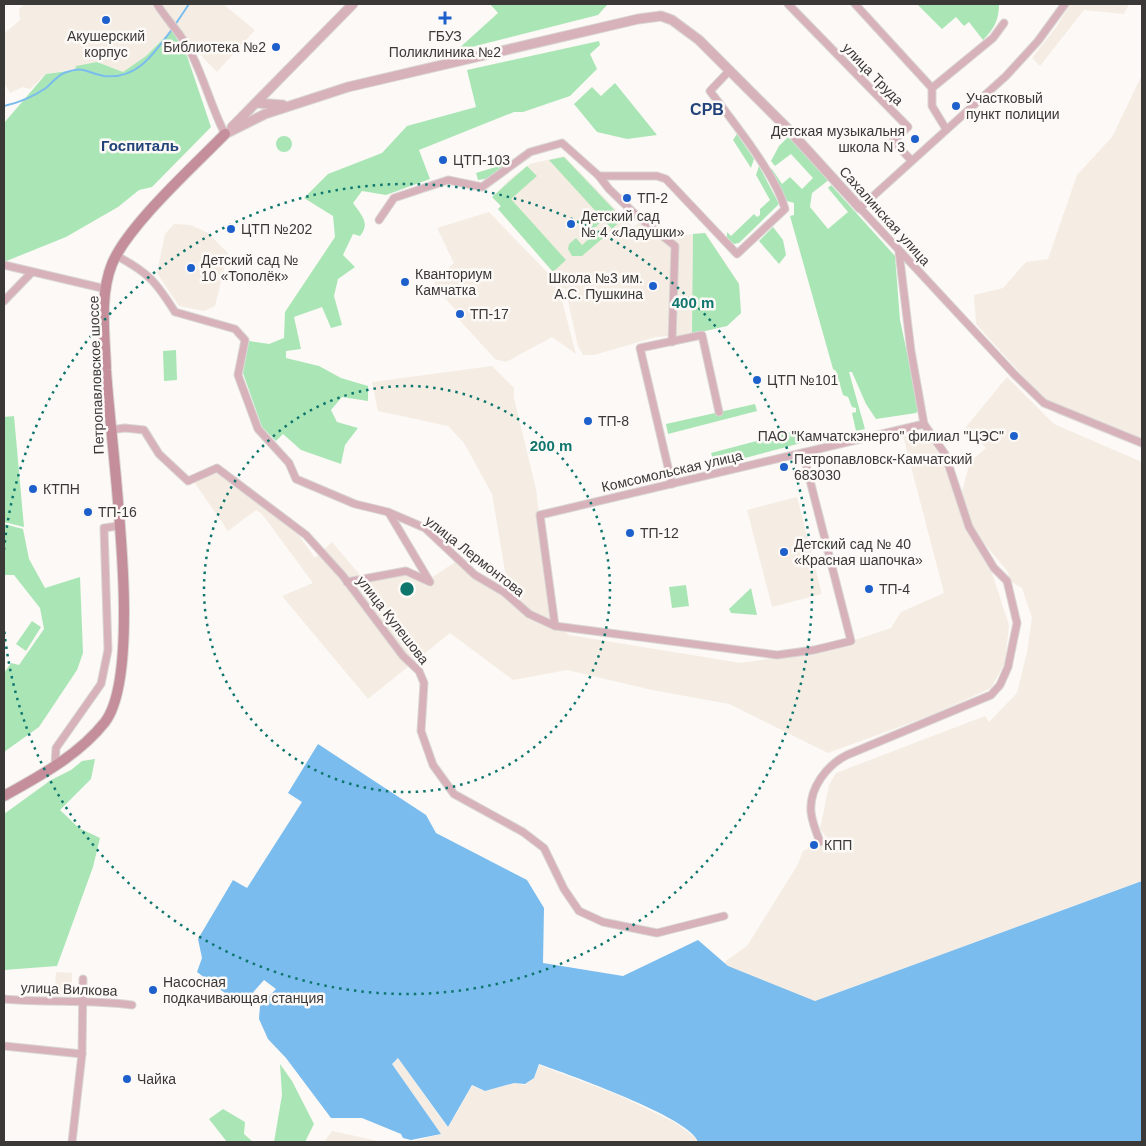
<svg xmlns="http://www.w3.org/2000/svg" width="1146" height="1146" font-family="Helvetica,sans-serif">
	<rect width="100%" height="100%" fill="#fcf9f6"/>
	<g fill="#f5ede3">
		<path d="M25,4H223L255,30L217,72L193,47L172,30L146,56L123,72L97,62L76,69L46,74L30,89L23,87L10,93L4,83V34L20,20L19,9Z"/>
		<path d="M1070,4H1129L1124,14L1084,10L1040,66L1032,58L1057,26Z"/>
		<path d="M1142,75V448L1057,414L976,324L974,295L1003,288L1026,262L1048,259L1077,175L1112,137Z"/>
		<path d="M564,156L633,227L647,217L673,236L705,233L739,284L741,313L727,326L692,334L656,337L594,355H583L578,346L565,288L560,289L555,283L557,276L498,209L501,206L493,197L510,179L530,164Z"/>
		<path d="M489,212L546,271L560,293L576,354L552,337L506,362L495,359L463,324L455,313L457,311L435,288V280L454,263L437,228Z"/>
		<path d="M174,224L191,225L208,233L228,253L215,306L204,311L179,306L157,273L165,234Z"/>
		<path d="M492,366L514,388V398L536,489L552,619L569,635L741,663L825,650L891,628L901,612L944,593L903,436L926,431L942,455L965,528L992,573L1009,625L1005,663L991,688L932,715L828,753L729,704L652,690L567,670L513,680L450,633L368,699L282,596L313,583L262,514L256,510L228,531L194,482L216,471L298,534L315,558L332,542L366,582L419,572L431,578L457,561L505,594L508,589L492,494L464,443L448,426L378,411L372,382Z"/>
		<path d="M1007,377L1054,424L1142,462V881L815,1001L722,970L727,960L747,946L797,866L803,851L827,838L820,829L829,785L836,773L985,716L989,722L1017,693L1027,652L1032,618L1022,588L1010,581L1008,572L973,530L962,491L970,462L986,448L965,428Z"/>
		<path d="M797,497L822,594L772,607L747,510Z"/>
		<path d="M56,972L72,973L71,997L54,996Z"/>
		<path d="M398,1058L448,1128L472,1086L485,1091L514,1083L525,1085L534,1078L539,1065L618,1095L674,1122L695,1137L697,1142H411L441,1134L392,1064Z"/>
		<path d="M332,1131L383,1142H324Z"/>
	</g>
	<g fill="#aae6b5">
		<path d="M490,4H608L598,15L456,51L498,13Z"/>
		<path d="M917,4H999C999,20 994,29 983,40L969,22L964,26L956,17L942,29Z"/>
		<path d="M172,30L187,56L211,127L152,187L139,190L118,207L66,237L4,262V123L46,74L75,70L76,66L97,62L123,72L146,56Z"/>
		<path d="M599,41L600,45L590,54L597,69L570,96L523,112H514L419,150L430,179L386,195L362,191L353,203C361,215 371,223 360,236L353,234L343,255L355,267L338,279L334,296L342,325L331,328L322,307L294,317L301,349L286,351V358L319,366L341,378L368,386V401L342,397L331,410L337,422L358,428L345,445L341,464L301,450L283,434L276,441L262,427L243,373L249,341L269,344L284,338L285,312L335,237L333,216L304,198L328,174L382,153L407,126L476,107L467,70Z"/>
		<path d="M615,83L657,135L627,139L597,132L574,104L592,87L601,96Z"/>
		<path d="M737,134L754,159L751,168L733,140Z"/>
		<circle cx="284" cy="144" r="8"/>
		<path d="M789,136L830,179L812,193L810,207L828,229L848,212L828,188L831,185L895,256L900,320L919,409L916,413L876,419L866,404L852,372H849L865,429L856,431L852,413L856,412V408L852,407L848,397L843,395L836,371L833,369L790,216L794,215V203L787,201L768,172L772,169L782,184L790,177L802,189L813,178L791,154L775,166L771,161L779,146Z"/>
		<path d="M564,157L623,219L612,229L549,160Z"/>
		<path d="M502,165L504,168L490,178L478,180L476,173Z"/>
		<path d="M527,166L537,176L511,199L566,260L553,272L498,209L501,206L492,197Z"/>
		<path d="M759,166L779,204L739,243L734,244L727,238V232L731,236L754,214L757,217L760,215V209L770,200L756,175Z"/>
		<path d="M590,212L600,223L590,232L581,221Z"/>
		<path d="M603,227L609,233L582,256H572L568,249L569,244L576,238L582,245Z"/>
		<path d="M773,227L783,240L786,255L779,264L759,241Z"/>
		<path d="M705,233L739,284L741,313L727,326L692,334L693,234Z"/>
		<path d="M176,350L177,380L164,381L163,351Z"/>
		<path d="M755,404L757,411L668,434L666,424Z"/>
		<path d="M14,416L24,527L4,522V417Z"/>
		<path d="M798,430L801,443L715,466L711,453Z"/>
		<path d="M4,524L23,529L29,559L45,588L80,577L83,653L77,670L39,727L4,752V673L11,663L19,665L44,629L40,608L14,575H4Z"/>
		<path d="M686,585L689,606L672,608L669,587Z"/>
		<path d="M751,588L757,615L731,613L729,609Z"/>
		<path d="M32,621L41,627L26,651L16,644Z"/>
		<path d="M95,759L91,779L60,810L79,828L100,838L93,867L57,966L4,970V814L51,780L71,770L82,761Z"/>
		<path d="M280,1064L292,1081L314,1124L305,1142H274L282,1095Z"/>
		<path d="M223,1109L245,1122L244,1134L253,1142H227L209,1119Z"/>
	</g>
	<path fill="#7abcee" d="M318,744L426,815L436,833L527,880L544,908L543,963L623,976L698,940L728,966L815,1001L1142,881V1142H698C692,1118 567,1074 539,1064L534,1078L525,1084L514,1083L485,1091L472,1085L448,1127L398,1058L392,1064L441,1134L411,1140L403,1138L401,1134L362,1118H331L286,1058L268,1039L259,1019L260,1006L276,989L264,980L249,997L242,1000L229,996L197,972L202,958L198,939L233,880L247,888L302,802L288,793Z"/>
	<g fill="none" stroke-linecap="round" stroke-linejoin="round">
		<g stroke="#7abcee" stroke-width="2">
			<path d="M175,25L189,4"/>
			<path d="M4,106C18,103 34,96 46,88C52,83 57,76 64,73C86,65 85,73 104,76C138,80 155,52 173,28"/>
		</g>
		<defs>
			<g id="minor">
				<path d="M157,4C168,22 183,35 192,55C205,81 212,109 225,134"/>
				<path d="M788,4L908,127L893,141L911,160"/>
				<path d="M855,4L932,88"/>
				<path d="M1065,4L1038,41L1006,76L860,208L1014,374L1044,403L1142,443"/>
				<path d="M946,129L932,106V88L993,38L1004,23"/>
				<path d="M599,176H657L666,179L737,254L785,209C775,173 733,122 710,91L730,70"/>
				<path d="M379,220L394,198L448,180L482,187L530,152L562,143L599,176L609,189L635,214L675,246L672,342"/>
				<path d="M117,256C149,273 156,282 175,312L235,329L245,340L238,375L258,429L289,463L296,479L355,504L388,512L425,528L475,575L504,592L529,614L555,626L777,655L814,650L851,641L803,453"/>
				<path d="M4,265L106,289"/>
				<path d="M4,301L32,272"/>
				<path d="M110,430L125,428L144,430L159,454L188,481L217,468L306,535L343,576L403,656L419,671L424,683L421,731L433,765L454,794L523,832L544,848L564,889L579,911L603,922L657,933L724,916"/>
				<path d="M672,484L640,348L702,335L719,412"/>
				<path d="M347,582L406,571L430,582L389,513"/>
				<path d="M555,626L540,515L924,424"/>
				<path d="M55,765L56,748L101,684L108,650L104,528L118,526"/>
				<path d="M820,842C816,832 812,822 811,812C809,788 827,765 847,755L991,695L1000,685L1008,667L1017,623L1007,581L994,568L969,527L945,454L924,424L911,351L899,252"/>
				<path d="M4,999C47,1003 90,999 132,1005"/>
				<path d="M4,1046L82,1054"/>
				<path d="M72,1142L82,1054L83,979"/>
			</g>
			<g id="tertiary">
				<path d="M256,103L283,105"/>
				<path d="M232,127L353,4"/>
				<path d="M225,134L265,114L348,87L638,19L661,16L672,20L699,40L789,130L860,208"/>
			</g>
			<path id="secondary" d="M4,796C40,776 79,755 105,722C145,669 110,443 106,370C105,336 99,296 112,264C128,225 194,166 225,134"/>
		</defs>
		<use href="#minor" stroke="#d9d6d4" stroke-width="9"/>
		<use href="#tertiary" stroke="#d9d6d4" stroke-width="11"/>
		<use href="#secondary" stroke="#d9d6d4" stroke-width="12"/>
		<use href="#minor" stroke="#d7b2ba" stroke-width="7"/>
		<use href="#tertiary" stroke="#d7b2ba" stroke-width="9"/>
		<use href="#secondary" stroke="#c48f9b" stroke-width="10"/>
	</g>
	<g fill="none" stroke="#0f766e" stroke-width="2.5" stroke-dasharray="2.5 5">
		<circle cx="407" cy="589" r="203"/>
		<path d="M4 550A405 405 0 1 1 4 628"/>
	</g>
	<g fill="#1d60cc" stroke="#fcf9f6" stroke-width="2">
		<path d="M442.5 10.5h5v5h5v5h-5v5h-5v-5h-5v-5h5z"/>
		<circle cx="106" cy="20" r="5"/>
		<circle cx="276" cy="47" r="5"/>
		<circle cx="956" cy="106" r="5"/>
		<circle cx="915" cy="139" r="5"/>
		<circle cx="443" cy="160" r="5"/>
		<circle cx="627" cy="198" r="5"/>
		<circle cx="571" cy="224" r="5"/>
		<circle cx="231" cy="229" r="5"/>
		<circle cx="191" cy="268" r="5"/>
		<circle cx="405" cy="282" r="5"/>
		<circle cx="653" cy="286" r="5"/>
		<circle cx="460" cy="314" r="5"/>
		<circle cx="757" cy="380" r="5"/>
		<circle cx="588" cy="421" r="5"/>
		<circle cx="1014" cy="436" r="5"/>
		<circle cx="784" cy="467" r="5"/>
		<circle cx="33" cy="489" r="5"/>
		<circle cx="88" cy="512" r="5"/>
		<circle cx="630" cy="533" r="5"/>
		<circle cx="784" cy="552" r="5"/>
		<circle cx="869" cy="589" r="5"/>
		<circle cx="814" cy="845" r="5"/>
		<circle cx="153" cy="990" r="5"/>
		<circle cx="127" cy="1079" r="5"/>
	</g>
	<g text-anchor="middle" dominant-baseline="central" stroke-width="5" stroke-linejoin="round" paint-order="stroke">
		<g font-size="14" fill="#3a3938" stroke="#fcf9f6" text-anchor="start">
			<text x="106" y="36" text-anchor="middle">Акушерский<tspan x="106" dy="16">корпус</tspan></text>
			<text x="445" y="36" text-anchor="middle">ГБУЗ<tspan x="445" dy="16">Поликлиника №2</tspan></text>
			<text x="266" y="47" text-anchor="end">Библиотека №2</text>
			<text x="966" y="98">Участковый<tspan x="966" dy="16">пункт полиции</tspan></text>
			<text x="905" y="131" text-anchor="end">Детская музыкальня<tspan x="905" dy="16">школа N 3</tspan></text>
			<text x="453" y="160">ЦТП-103</text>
			<text x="637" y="198">ТП-2</text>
			<text x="581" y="216">Детский сад<tspan x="581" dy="16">№ 4 «Ладушки»</tspan></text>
			<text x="241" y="229">ЦТП №202</text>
			<text x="201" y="260">Детский сад №<tspan x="201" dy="16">10 «Тополёк»</tspan></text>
			<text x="415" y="274">Кванториум<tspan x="415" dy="16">Камчатка</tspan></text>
			<text x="643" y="278" text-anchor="end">Школа №3 им.<tspan x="643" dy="16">А.С. Пушкина</tspan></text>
			<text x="470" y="314">ТП-17</text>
			<text x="767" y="380">ЦТП №101</text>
			<text x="598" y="421">ТП-8</text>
			<text x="1004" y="436" text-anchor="end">ПАО "Камчатскэнерго" филиал "ЦЭС"</text>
			<text x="794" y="459">Петропавловск-Камчатский<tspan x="794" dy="16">683030</tspan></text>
			<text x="43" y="489">КТПН</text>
			<text x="98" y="512">ТП-16</text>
			<text x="640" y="533">ТП-12</text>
			<text x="794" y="544">Детский сад № 40<tspan x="794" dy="16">«Красная шапочка»</tspan></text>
			<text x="879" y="589">ТП-4</text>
			<text x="824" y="845">КПП</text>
			<text x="163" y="982">Насосная<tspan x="163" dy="16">подкачивающая станция</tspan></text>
			<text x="137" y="1079">Чайка</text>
		</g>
		<g font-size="14" fill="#3a3938" stroke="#fcf9f6">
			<text transform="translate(873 74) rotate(46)">улица Труда</text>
			<text transform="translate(885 216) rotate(48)">Сахалинская улица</text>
			<text transform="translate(96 375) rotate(-92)">Петропавловское шоссе</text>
			<text transform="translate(672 471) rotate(-13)">Комсомольская улица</text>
			<text transform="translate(475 556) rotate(38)">улица Лермонтова</text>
			<text transform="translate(393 620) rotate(52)">улица Кулешова</text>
			<text transform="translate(69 989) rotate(2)">улица Вилкова</text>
		</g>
		<g font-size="15" font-weight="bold" fill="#224379" stroke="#fcf9f6">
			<text x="140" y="145">Госпиталь</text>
		</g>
		<g font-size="16" font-weight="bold" fill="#224379" stroke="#fcf9f6">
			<text x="707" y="109">СРВ</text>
		</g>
	</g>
	<circle cx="407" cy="589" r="8" fill="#0f766e" stroke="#fcf9f6" stroke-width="2.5"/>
	<g font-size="15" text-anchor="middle" font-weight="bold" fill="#0f766e" stroke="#fcf9f6" stroke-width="5" stroke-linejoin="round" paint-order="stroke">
		<text x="693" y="308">400 m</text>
		<text x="551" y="451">200 m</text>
	</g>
	<rect width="1146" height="1146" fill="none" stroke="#3a3938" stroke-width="10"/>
</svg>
